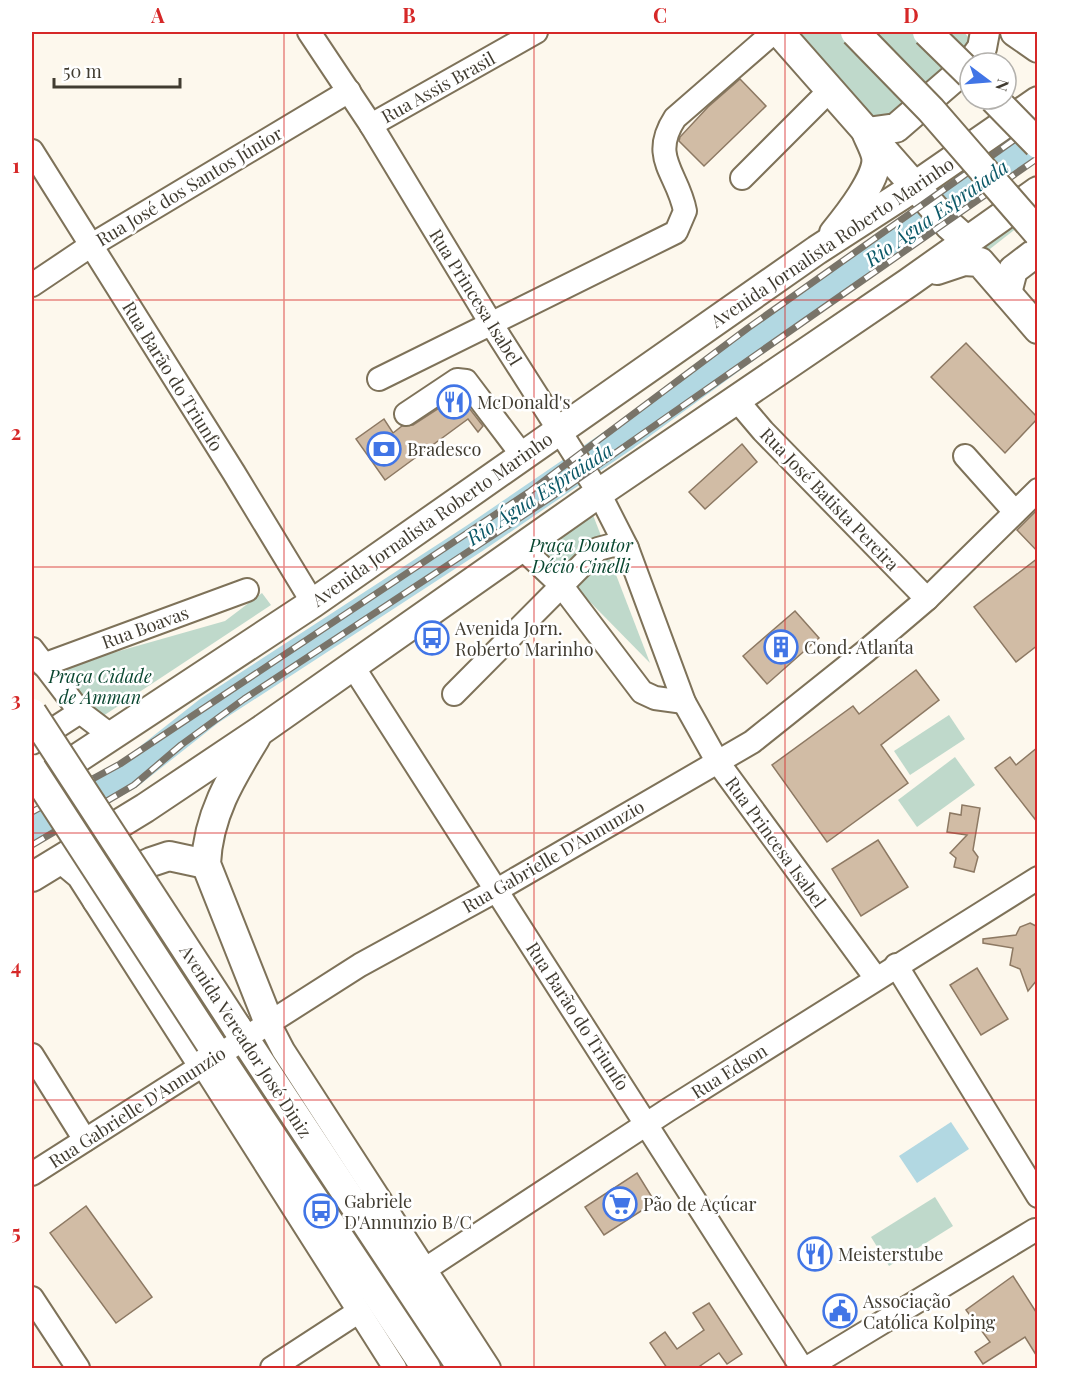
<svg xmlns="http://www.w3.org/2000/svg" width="1069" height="1400" font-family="'Playfair Display',serif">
	<rect width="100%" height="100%" fill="#fdf8ed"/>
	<g fill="#bfd9cb">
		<path d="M786,32H964L974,44L878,124Z"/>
		<path d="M1037,203V212L981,256L983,248Z"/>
		<path d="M593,515L650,663L541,552Z"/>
		<path d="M262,593L271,605L100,718L61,679L70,665L225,621Z"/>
		<path d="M949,715L965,739L910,775L894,751Z"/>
		<path d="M955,757L975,785L917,827L898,800Z"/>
		<path d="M935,1197L953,1226L889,1266L871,1237Z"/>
	</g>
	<path fill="#b2d8e2" d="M951,1122L969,1149L917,1183L899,1156Z"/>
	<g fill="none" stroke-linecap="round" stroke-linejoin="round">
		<path stroke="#b2d8e2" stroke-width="30" d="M32,830L128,775L209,711L475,538L626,435L844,276L1038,142"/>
	</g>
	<g fill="#d1bca5" stroke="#8d7963" stroke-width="1.5">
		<path d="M740,79L766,106L704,166L679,141L680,137L708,107Z"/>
		<path d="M966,343L1038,418L1005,453L931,377Z"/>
		<path d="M459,395L483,426L478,432L468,419L385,480L356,439L384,419L393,433L402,426L413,425Z"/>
		<path d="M742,444L757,462L705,509L689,492Z"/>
		<path d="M1038,509V552L1017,530Z"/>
		<path d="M1038,558V645L1016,662L974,607Z"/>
		<path d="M795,611L819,638L767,684L743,656Z"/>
		<path d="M916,670L939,700L881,745L908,783L827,842L772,765L853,706L859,714Z"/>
		<path d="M1038,747V823L995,768L1010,757L1016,765Z"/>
		<path d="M962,805L980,808L973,850L978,857L974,872L954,867L956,858L950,853L967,835L947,832L950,813L961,815Z"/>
		<path d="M878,840L908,887L861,916L832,869Z"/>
		<path d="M1030,923L1038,927V970L1037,980L1028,991L1020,969L1010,965L1013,948L983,943V939L1016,935L1020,927Z"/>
		<path d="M977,968L1008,1019L981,1035L950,985Z"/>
		<path d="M637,1173L655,1202L604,1235L585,1207Z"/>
		<path d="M86,1206L152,1297L116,1323L50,1233Z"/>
		<path d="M1013,1276L1038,1315V1358L1025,1337L983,1364L975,1352L990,1342L966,1310Z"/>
		<path d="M709,1303L742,1354L727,1364L719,1353L697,1368H667L650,1343L665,1332L677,1349L704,1330L693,1313Z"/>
	</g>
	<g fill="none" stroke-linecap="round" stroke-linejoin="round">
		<defs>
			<g id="minor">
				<path d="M309,32L371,125L492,325L599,493L627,548L684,702L717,761L875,977"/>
				<path d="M371,125L536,32"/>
				<path d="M32,151L234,473L313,603"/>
				<path d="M742,178L830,90"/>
				<path d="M32,285L90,246L349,91"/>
				<path d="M379,379L676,232L685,211C678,173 649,158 675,118L774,32"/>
				<path d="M735,398L763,431L927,599"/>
				<path d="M406,414L457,380L466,381L522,455"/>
				<path d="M965,456L1015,512"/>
				<path d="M522,548L561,585L642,692L655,698L684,702"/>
				<path d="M32,649L80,712L113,737"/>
				<path d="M43,665L247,590"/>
				<path d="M352,665L802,1368"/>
				<path d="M454,694L598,549L613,545L627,548"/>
				<path d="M32,743L80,712"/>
				<path d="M896,965L1038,1196"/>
				<path d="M269,1023L283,1050L489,1368"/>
				<path d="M32,1055L85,1140"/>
				<path d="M202,1064L395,1368"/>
				<path d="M32,1174L360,965L497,890L752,742L866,651L927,599L1038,490"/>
				<path d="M424,1270L668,1110L1038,878"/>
				<path d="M32,1298L78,1368"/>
				<path d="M272,1368L358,1312"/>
				<path d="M807,1368L1035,1230"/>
			</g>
			<g id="major">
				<path d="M779,32L949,225L967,241"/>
				<path d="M1015,32L1038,48"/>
				<path d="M971,63L982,48L985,32"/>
				<path d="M867,132L896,128L970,64"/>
				<path d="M834,233C847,217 880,176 876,156C874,148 870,141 867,134"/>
				<path d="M937,270L964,261L980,262L1038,329"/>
				<path d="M1007,293L1013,270L1038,251"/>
				<path d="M256,737C231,778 208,815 206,864L269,1023"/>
				<path d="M46,779L313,603L817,250L902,195L1038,101"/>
				<path d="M63,860L81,875L202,1064"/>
				<path d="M32,877L145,808L260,731L599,493L908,283L1038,191"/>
				<path d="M97,900V892L103,884L151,862L169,856L206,864"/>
				<path d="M236,1026L462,1368"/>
				<path d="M210,1043L426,1368"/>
			</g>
		</defs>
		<use href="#minor" stroke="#7e7259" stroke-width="26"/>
		<use href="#major" stroke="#7e7259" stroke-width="32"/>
		<use href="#minor" stroke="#fff" stroke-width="22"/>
		<use href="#major" stroke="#fff" stroke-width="28"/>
		<defs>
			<g id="rail">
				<path d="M32,812L120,764L529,492L748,328L1038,123"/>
				<path d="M32,845L134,785L181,745L244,699L568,486L1038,158"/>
			</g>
		</defs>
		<use href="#rail" stroke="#797469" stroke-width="7"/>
		<use href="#rail" stroke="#fff" stroke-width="4.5" stroke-dasharray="14" stroke-linecap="butt"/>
		<defs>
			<g id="major-bridge">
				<path d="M855,32L931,110L1038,233"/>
				<path d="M927,32L970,74"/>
				<path d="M994,99L1038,144"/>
				<path d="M32,713L236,1026"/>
				<path d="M32,769L210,1043"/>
			</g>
		</defs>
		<use href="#major-bridge" stroke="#7e7259" stroke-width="32" stroke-linecap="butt"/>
		<use href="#major-bridge" stroke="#fff" stroke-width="28"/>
	</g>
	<path fill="none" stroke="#d62828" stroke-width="1.5" stroke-opacity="0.55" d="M284,32V1368M534,32V1368M785,32V1368M32,300H1038M32,567H1038M32,833H1038M32,1100H1038"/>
	<defs>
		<symbol id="restaurant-ring" viewBox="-11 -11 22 22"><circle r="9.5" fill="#fff" stroke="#4175e6" stroke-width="1.5"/><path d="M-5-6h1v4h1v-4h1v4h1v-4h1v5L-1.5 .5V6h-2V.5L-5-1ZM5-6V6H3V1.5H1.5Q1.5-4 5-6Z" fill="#4175e6"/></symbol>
		<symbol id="bank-ring" viewBox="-11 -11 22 22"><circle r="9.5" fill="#fff" stroke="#4175e6" stroke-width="1.5"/><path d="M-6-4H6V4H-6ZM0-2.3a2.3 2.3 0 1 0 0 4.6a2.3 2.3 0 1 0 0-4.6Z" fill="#4175e6"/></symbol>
		<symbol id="bus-ring" viewBox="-11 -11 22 22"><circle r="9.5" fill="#fff" stroke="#4175e6" stroke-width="1.5"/><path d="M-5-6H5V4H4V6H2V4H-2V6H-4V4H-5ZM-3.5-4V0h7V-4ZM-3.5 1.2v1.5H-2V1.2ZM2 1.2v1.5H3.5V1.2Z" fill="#4175e6"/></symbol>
		<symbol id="building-ring" viewBox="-11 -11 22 22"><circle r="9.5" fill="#fff" stroke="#4175e6" stroke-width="1.5"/><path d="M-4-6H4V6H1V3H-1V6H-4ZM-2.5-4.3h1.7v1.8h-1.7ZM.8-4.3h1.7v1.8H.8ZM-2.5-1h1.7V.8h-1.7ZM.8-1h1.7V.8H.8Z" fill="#4175e6"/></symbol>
		<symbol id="supermarket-ring" viewBox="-11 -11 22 22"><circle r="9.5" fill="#fff" stroke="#4175e6" stroke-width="1.5"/><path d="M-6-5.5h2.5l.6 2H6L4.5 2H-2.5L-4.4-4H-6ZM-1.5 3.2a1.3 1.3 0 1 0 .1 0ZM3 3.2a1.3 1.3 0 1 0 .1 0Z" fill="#4175e6"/></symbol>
		<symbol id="civic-ring" viewBox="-11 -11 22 22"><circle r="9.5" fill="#fff" stroke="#4175e6" stroke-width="1.5"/><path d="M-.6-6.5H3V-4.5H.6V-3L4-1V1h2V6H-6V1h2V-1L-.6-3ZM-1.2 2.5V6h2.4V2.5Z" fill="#4175e6"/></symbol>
	</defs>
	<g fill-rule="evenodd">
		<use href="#restaurant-ring" x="435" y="383" width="38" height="38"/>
		<use href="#bank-ring" x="365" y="430" width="38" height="38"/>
		<use href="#bus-ring" x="413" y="619" width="38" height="38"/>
		<use href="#building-ring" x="762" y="628" width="38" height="38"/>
		<use href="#supermarket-ring" x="601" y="1185" width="38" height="38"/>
		<use href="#bus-ring" x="302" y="1192" width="38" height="38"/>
		<use href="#restaurant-ring" x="796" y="1235" width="38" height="38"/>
		<use href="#civic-ring" x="821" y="1292" width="38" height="38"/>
	</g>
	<g text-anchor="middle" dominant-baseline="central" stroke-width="5" stroke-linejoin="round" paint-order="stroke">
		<g font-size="18" fill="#413c31" stroke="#fff">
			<text transform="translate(438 87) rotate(-29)">Rua Assis Brasil</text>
			<text transform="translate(189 186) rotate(-31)">Rua José dos Santos Júnior</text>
			<text transform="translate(832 242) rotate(-34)">Avenida Jornalista Roberto Marinho</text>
			<text transform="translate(476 297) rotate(58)">Rua Princesa Isabel</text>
			<text transform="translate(173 376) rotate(58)">Rua Barão do Triunfo</text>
			<text transform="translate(830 499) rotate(46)">Rua José Batista Pereira</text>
			<text transform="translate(432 519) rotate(-35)">Avenida Jornalista Roberto Marinho</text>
			<text transform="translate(145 627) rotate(-20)">Rua Boavas</text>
			<text transform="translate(776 842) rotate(54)">Rua Princesa Isabel</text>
			<text transform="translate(553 856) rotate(-30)">Rua Gabrielle D'Annunzio</text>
			<text transform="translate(578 1016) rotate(57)">Rua Barão do Triunfo</text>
			<text transform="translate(246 1041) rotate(57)">Avenida Vereador José Diniz</text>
			<text transform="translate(729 1071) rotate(-32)">Rua Edson</text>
			<text transform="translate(137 1107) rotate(-33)">Rua Gabrielle D'Annunzio</text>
		</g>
		<g font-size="18" fill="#413c31" stroke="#fff" text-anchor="start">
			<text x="477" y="402">McDonald's</text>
			<text x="407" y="449">Bradesco</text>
			<text x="455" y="628">Avenida Jorn.<tspan x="455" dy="21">Roberto Marinho</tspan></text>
			<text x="804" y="647">Cond. Atlanta</text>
			<text x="344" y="1201">Gabriele<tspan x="344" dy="21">D'Annunzio B/C</tspan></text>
			<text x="643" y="1204">Pão de Açúcar</text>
			<text x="838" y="1254">Meisterstube</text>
			<text x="863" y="1301">Associação<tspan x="863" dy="21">Católica Kolping</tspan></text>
		</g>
		<g font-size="18" font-style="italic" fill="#0a4730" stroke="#fff">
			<text x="581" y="545">Praça Doutor<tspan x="581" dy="21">Décio Cinelli</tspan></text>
			<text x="100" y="676">Praça Cidade<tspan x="100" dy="21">de Amman</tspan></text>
		</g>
		<g font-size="20" font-style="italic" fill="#0b5867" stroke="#fff">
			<text transform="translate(936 212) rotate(-35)">Rio Água Espraiada</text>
			<text transform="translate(539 493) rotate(-33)">Rio Água Espraiada</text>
		</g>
	</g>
	<rect width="1069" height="1400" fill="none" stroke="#ffffff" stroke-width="66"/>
	<g transform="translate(988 81) rotate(106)"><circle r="28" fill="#ffffff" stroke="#b3b1ad" stroke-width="1.5"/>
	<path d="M0-4.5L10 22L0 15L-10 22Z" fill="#4175e6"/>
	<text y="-9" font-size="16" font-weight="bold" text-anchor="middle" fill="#413c31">N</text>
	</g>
	<path d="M54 78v9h126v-9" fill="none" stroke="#413c31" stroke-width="3"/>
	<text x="63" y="78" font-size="18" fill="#413c31" stroke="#ffffff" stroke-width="4.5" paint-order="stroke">50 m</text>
	<rect x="33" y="33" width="1003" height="1334" fill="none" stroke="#d62828" stroke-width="2"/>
	<g font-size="20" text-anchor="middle" font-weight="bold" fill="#d62828">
		<text x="158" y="23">A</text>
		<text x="409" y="23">B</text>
		<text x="660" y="23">C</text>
		<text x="911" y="23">D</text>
		<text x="16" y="173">1</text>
		<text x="16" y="440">2</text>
		<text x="16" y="707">3</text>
		<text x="16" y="974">4</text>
		<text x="16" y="1240">5</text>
	</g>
</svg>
